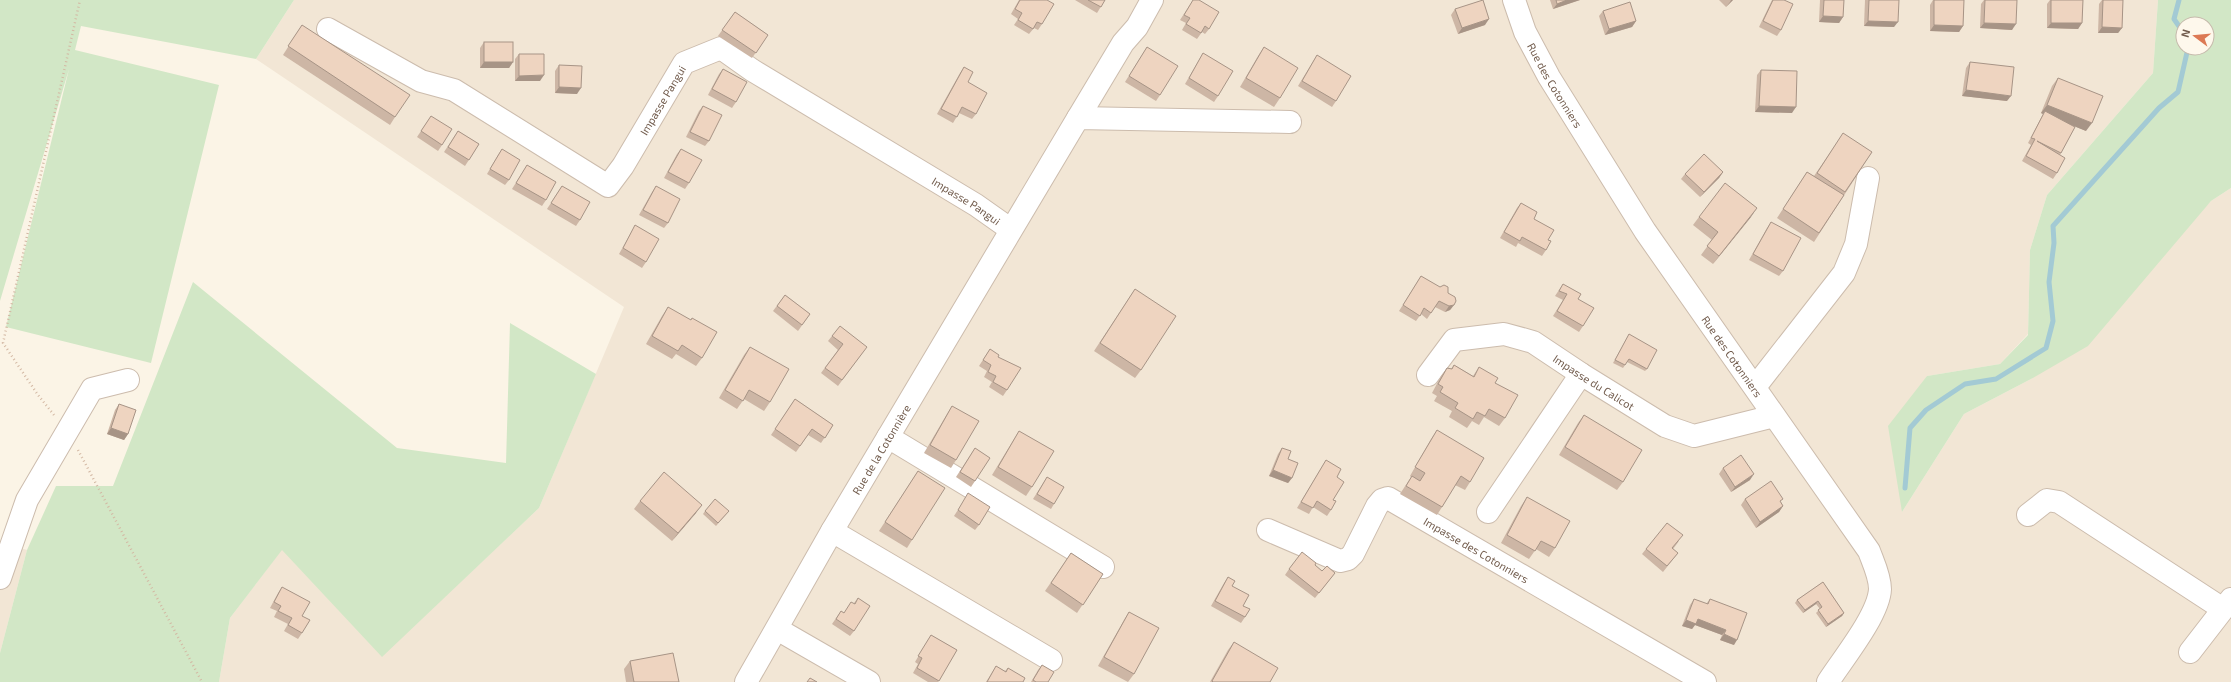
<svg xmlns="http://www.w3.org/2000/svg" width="2231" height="682" font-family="'Exo 2',sans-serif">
	<rect width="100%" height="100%" fill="#fbf4e6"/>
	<g fill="#f2e6d5">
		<path d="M294,0H2158L2153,73L2047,195L2030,250L2028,334L2000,364L1927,376L1902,512L1964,414L2031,379L2211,201L2231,188V682H219L230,618L282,549L382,656L539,508L624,307L256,59Z"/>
		<path d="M0,541L27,550L0,653Z"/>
	</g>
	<g fill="#d2e7c6" fill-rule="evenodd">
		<path d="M0,0H294L256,59L81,26L75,50L219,85L151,363L6,327L69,69L0,301Z"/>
		<path d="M2158,0H2231V188L2211,201L2088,346L2031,379L1964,414L1902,512L1888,426L1927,376L2000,364L2028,335L2030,250L2047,195L2153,73ZM2183,24H2207V48H2183Z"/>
		<path d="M193,282L397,448L506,463L510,323L596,374L539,508L382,657L282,550L230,618L219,682H0V653L27,550L56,486H113Z"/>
	</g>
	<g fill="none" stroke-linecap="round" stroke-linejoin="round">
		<g stroke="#a3cad4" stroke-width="5">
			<path d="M2179,0L2174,19L2183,32"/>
			<path d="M1905,488L1910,428L1926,410L1965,384L1996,379L2046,348L2053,321L2049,282L2054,243L2053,226L2159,108L2178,92L2188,48"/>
		</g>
		<defs>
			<g id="minor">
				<path id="s1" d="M1514,0L1525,32L1549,77L1645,231L1869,551C1873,562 1880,576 1880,589C1879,615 1842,660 1828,682"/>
				<path id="s2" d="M328,29L421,81L454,90L608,186L623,166L684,63L721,48L752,70L976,205L1010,229"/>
				<path d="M1078,118L1123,43L1137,27L1152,0"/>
				<path id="s3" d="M1428,375L1454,340L1504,334L1533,342L1581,374L1665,426L1694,436L1774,416"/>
				<path d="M1755,387L1844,273L1856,244L1868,178"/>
				<path d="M888,437L1103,567"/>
				<path d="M1488,512L1581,374"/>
				<path d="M2028,515L2047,500L2059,502L2223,609"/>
				<path id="s4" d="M1268,530L1340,561L1348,559L1353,554L1377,506L1382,500L1388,498L1705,682"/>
				<path d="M832,531L1051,660"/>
				<path d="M0,578L27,500L92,389L128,380"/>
				<path d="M777,629L869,682"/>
				<path d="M2190,652L2231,599"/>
				<path id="s5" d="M746,682L832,531L1078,118L1290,122"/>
			</g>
		</defs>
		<use href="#minor" stroke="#ccbcad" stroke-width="24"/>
		<g stroke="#d3b8a3" stroke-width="2.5" stroke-dasharray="1 3" stroke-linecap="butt">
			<path d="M54,415L38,395L3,343L80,0"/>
			<path d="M78,450L202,682"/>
		</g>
		<use href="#minor" stroke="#fff" stroke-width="22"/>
	</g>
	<g fill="#cdb6a5">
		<path d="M1019,0H1047L1042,24L1038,30L1034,28L1029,34L1014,25L1018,19L1011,14Z"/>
		<path d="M1075,0H1105L1097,13Z"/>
		<path d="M1193,0L1209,29L1205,34L1202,32L1197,39L1182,30L1186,23L1180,20Z"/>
		<path d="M1550,0H1580L1553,9Z"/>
		<path d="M1719,0H1733L1726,7Z"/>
		<path d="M1772,0H1784L1781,30L1777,36L1759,27Z"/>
		<path d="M1820,0H1844L1843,17L1839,23L1819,22Z"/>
		<path d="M1865,0H1899L1894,27L1864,26Z"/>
		<path d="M1933,0H1964L1963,26L1959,32L1930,31V5Z"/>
		<path d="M1984,0H2017L2012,30L1980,28L1981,4Z"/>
		<path d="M2050,0H2083L2082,23L2078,29L2047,28V4Z"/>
		<path d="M2102,0H2123L2122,28L2118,33H2098L2099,4Z"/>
		<path d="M1455,9L1485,25L1458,34L1451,15Z"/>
		<path d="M1603,11L1636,21L1632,27L1605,35L1599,16Z"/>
		<path d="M735,12L768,35L752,58L718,36Z"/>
		<path d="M302,25L395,117L390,125L283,55Z"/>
		<path d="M484,42L513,62L509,68H480V48Z"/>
		<path d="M1147,47L1160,95L1156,101L1125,82Z"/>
		<path d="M1264,47L1280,98L1274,107L1240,87L1258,56Z"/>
		<path d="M1203,53L1218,96L1214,102L1185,84Z"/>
		<path d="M519,54L540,81H515V59Z"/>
		<path d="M1317,55L1336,101L1332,107L1298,86Z"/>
		<path d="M1970,62L2007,101L1962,96L1966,68Z"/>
		<path d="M559,65L577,94L555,93V71Z"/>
		<path d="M964,67L976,114L972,119L959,113L953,123L937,114L960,73Z"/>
		<path d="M723,69L736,102L732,108L708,95L719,74Z"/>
		<path d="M1761,70L1792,113L1755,112L1757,75Z"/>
		<path d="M2058,78L2086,131L2074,126L2075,127L2060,155L2057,173L2053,179L2022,161L2031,145L2028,143L2043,114L2041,113L2052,86Z"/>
		<path d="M703,106L709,141L705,146L686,137L699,111Z"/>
		<path d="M431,116L442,145L438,151L417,137Z"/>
		<path d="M458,131L479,144L465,166L444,152Z"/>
		<path d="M1838,141L1872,152L1814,242L1777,218L1807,172L1814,176Z"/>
		<path d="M502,149L509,180L505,185L487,174L498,155Z"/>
		<path d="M681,149L689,183L685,189L664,178L677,154Z"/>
		<path d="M527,165L546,200L542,206L512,189Z"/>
		<path d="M1723,172L1719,178L1700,197L1681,179L1685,174Z"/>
		<path d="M562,186L580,220L576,226L547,209Z"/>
		<path d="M656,186L668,223L664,228L639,215L652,192Z"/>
		<path d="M1521,203L1534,219L1548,240L1546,250L1542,256L1518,243L1516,247L1500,238L1517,208Z"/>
		<path d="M1699,217H1751L1713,264L1701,255L1712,240L1693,225Z"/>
		<path d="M1771,222L1783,271L1779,276L1749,260L1767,228Z"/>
		<path d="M635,225L646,262L642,268L619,254L632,231Z"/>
		<path d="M1421,276L1448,293L1454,305L1450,310L1445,312L1435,307L1427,319L1421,314L1416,321L1399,311Z"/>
		<path d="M1563,284L1583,326L1579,332L1553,316L1563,300L1555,296Z"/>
		<path d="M1135,289L1141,370L1135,378L1094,351Z"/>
		<path d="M785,295L810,314L798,331L773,311Z"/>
		<path d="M668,307L702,358L696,366L676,354L672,359L646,344L662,316Z"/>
		<path d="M1629,334L1647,369L1645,371L1627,362L1623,368L1613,363Z"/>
		<path d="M832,336L863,352L838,386L821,373L838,350L828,341Z"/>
		<path d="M750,347L770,402L764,411L744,399L737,409L719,398L744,355Z"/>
		<path d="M990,349L998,357L1007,390L1003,396L989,387L992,382L984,377L987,371L979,366Z"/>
		<path d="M1454,365L1473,376L1479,367L1495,383L1505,418L1499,426L1484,417L1479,425L1472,421L1467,428L1449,417L1452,411L1434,401L1437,396L1432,393L1441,376L1447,368L1451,369Z"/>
		<path d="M795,399L833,425L821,443L808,435L796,452L771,435Z"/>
		<path d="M119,404L128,434L124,440L107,434L115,410Z"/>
		<path d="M952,406L956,460L951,468L924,453L947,414Z"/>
		<path d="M1584,415L1623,482L1617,490L1559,455L1578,423Z"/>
		<path d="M1437,430L1470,482L1465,490L1455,485L1442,507L1437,515L1400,494L1411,477L1410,476L1431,439Z"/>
		<path d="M1019,431L1032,487L1026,496L992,475L1014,439Z"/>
		<path d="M975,448V481L971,487L956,477Z"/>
		<path d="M1282,448L1288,459L1292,478L1288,483L1269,476L1278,454Z"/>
		<path d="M1326,460L1337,477L1333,500L1331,510L1327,516L1313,507L1309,514L1297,508Z"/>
		<path d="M1723,468L1750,480L1731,492L1719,474Z"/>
		<path d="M918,471L912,540L907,548L879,531Z"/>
		<path d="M1047,477L1054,504L1051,509L1033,499Z"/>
		<path d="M1527,497L1555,548L1549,557L1536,549L1529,559L1501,543L1521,506Z"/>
		<path d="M965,499L979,525L975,530L954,516Z"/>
		<path d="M1745,499L1781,502L1783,506L1779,512L1756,528L1741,505Z"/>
		<path d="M640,501L696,513L672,541L634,509Z"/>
		<path d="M705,511H729L716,526L703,514Z"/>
		<path d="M1679,541L1673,549L1678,553L1663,572L1642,554L1646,549Z"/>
		<path d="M1071,553L1103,574L1077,613L1045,591Z"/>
		<path d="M1315,565L1322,571L1335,573L1315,598L1285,575L1289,569Z"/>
		<path d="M1228,577L1232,586L1243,606L1245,617L1241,623L1211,606L1224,583Z"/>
		<path d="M1823,582L1844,613L1842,616L1826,627L1816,613L1820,609L1816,604L1803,613L1795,603L1797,600Z"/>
		<path d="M282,587L302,616V633L298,639L284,631L288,624L274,617L277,611L270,608L278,593Z"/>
		<path d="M858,598L854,631L850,636L832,624L841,611L844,613L854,603Z"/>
		<path d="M1694,599L1706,604L1710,599L1734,645L1720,640L1722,635L1695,625L1692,629L1682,626L1690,605Z"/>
		<path d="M1129,612L1134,674L1128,682L1098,666L1124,620Z"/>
		<path d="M931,635L957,650L938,682H928L913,673L918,664L915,662Z"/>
		<path d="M1234,642L1270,682H1210L1228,650Z"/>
		<path d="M630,661L679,682H626L624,669Z"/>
		<path d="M1042,665L1048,682H1031L1038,670Z"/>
		<path d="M996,666L1005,671L1008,668L1023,682H986Z"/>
	</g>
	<g fill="#a79486">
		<path d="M1567,0H1580L1553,9L1557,4Z"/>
		<path d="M1731,0H1733L1726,7L1730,2Z"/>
		<path d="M1823,16L1843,17L1839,23L1819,22Z"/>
		<path d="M1489,19L1485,25L1458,34L1462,28Z"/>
		<path d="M1636,21L1632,27L1605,35L1609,29Z"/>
		<path d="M1868,21L1898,22L1894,27L1864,26Z"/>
		<path d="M1984,23L2016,24L2012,30L1980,28Z"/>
		<path d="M2051,23H2082L2078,29L2047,28Z"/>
		<path d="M1934,25L1963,26L1959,32L1930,31Z"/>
		<path d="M2102,27L2122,28L2118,33H2098Z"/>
		<path d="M484,62H513L509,68H480Z"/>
		<path d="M544,75L540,81H515L519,76Z"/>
		<path d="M559,87L581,88L577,94L555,93Z"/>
		<path d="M1966,90L2011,96L2007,101L1962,96Z"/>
		<path d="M2047,105L2092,123L2086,131L2044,114L2045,111L2043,114L2041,113Z"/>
		<path d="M1759,106L1796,107L1792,113L1755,112Z"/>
		<path d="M1723,172L1719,178L1700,197L1704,192Z"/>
		<path d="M1757,208L1751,217L1713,264L1719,256Z"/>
		<path d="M1454,305L1450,310L1445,312L1449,306Z"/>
		<path d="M111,428L128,434L124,440L107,434Z"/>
		<path d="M1273,470L1292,478L1288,483L1269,476Z"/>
		<path d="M1754,474L1750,480L1731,492L1735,487Z"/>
		<path d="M702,505L696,513L672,541L678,533Z"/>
		<path d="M1783,506L1779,512L1756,528L1760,522Z"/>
		<path d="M1818,601L1816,604L1803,613L1805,610Z"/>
		<path d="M1844,613L1842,616L1826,627L1828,624Z"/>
		<path d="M1698,619L1726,630L1722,635L1695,625L1692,629L1682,626L1686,620Z"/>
		<path d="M1724,634L1737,640L1734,645L1720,640Z"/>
	</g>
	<g fill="#eed4c0" stroke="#a79486">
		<path d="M1020,0H1047L1054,4L1042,24L1037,22L1033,29L1018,20L1022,13L1015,9Z"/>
		<path d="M1088,0H1105L1101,7Z"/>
		<path d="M1193,0H1199L1219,12L1209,29L1205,26L1201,33L1186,24L1190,18L1184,15Z"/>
		<path d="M1483,0L1489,19L1462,28L1455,9Z"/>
		<path d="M1556,0H1567L1557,4Z"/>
		<path d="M1773,0H1784L1793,4L1781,30L1763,21Z"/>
		<path d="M1824,0H1844L1843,17L1823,16Z"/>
		<path d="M1869,0H1899L1898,22L1868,21Z"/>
		<path d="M1934,0H1964L1963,26L1934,25Z"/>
		<path d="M1985,0H2017L2016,24L1984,23Z"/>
		<path d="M2051,0H2083L2082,23H2051Z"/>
		<path d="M2103,0H2123L2122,28L2102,27Z"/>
		<path d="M1630,2L1636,21L1609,29L1603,11Z"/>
		<path d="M735,12L768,35L756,53L722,30Z"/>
		<path d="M302,25L410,95L395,117L288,46Z"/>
		<rect x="484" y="42" width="29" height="20"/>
		<path d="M1147,47L1178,66L1160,95L1129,76Z"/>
		<path d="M1264,47L1298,68L1280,98L1246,78Z"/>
		<path d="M1203,53L1233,71L1218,96L1189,78Z"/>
		<path d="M519,54H544V75L519,76Z"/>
		<path d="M1317,55L1351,76L1336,101L1302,81Z"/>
		<path d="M1970,62L2014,67L2011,96L1966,90Z"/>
		<path d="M559,65L582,66L581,88L559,87Z"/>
		<path d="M964,67L973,72L968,82L987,93L976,114L962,107L957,117L941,109Z"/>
		<path d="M723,69L747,82L736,102L712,89Z"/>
		<path d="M1761,70L1797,71L1796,107L1759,106Z"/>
		<path d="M2058,78L2103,96L2092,123L2047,105Z"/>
		<path d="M703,106L722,115L709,141L690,132Z"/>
		<path d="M2045,111L2075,127L2061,153L2037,141L2065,158L2057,173L2026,156L2035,139L2031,138Z"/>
		<path d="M431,116L452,129L442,145L421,131Z"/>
		<path d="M458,131L479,144L469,160L448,147Z"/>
		<path d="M1843,133L1872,152L1845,192L1817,173Z"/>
		<path d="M502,149L520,160L509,180L490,169Z"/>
		<path d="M681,149L702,160L689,183L668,172Z"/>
		<path d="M1704,154L1723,172L1704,192L1685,174Z"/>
		<path d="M527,165L556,182L546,200L516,183Z"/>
		<path d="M1807,172L1844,195L1819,233L1783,209Z"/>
		<path d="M1725,183L1757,208L1719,256L1707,246L1718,232L1699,217Z"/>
		<path d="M562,186L590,202L580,220L551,203Z"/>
		<path d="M656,186L680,199L668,223L643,210Z"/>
		<path d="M1521,203L1537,212L1534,219L1554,230L1548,240L1551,241L1546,250L1522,237L1520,241L1504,232Z"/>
		<path d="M1771,222L1801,238L1783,271L1753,254Z"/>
		<path d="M635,225L659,239L646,262L623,248Z"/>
		<path d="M1421,276L1440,287L1444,285L1448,287V293L1455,297L1456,301L1454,305L1449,306L1439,301L1431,313L1424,308L1420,316L1403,305Z"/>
		<path d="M1563,284L1581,294L1578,299L1594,308L1583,326L1557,311L1567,294L1559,291Z"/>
		<path d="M1135,289L1176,316L1141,370L1100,343Z"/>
		<path d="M785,295L810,314L802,325L777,306Z"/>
		<path d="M668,307L691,320L692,318L717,332L702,358L682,345L678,351L652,336Z"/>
		<path d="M840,326L867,347L842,380L825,368L843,344L832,336Z"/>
		<path d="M1629,334L1657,350L1647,369L1629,359L1625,365L1615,360Z"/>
		<path d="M750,347L789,369L770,402L749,390L743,401L725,390Z"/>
		<path d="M990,349L999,355L998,357L1021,368L1007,390L993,382L996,376L988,372L991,365L983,360Z"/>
		<path d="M1454,365L1474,377L1479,367L1498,378L1495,383L1518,395L1505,418L1489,409L1485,416L1477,412L1473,419L1455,408L1458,403L1440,392L1443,387L1438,384L1447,368L1452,369Z"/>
		<path d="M795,399L833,425L825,438L812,429L800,446L775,429Z"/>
		<path d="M119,404L136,410L128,434L111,428Z"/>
		<path d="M952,406L979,421L956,460L930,445Z"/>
		<path d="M1584,415L1642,450L1623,482L1565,447Z"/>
		<path d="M1437,430L1484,458L1470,482L1461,476L1442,507L1406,486L1412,476L1420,481L1425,473L1415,467Z"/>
		<path d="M1019,431L1054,451L1032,487L998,467Z"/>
		<path d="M975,448L990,458L975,481L960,472Z"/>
		<path d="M1282,448L1291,451L1288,459L1298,463L1292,478L1273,470Z"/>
		<path d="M1741,455L1754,474L1735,487L1723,468Z"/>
		<path d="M1326,460L1341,469L1337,477L1344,482L1333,500L1336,501L1331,510L1317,501L1313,508L1301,502Z"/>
		<path d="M918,471L945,488L912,540L885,522Z"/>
		<path d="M664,472L702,505L678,533L640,501Z"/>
		<path d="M1047,477L1064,487L1054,504L1037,494Z"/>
		<path d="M1771,481L1783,499L1780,501L1783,506L1760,522L1745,499Z"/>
		<path d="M968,493L990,507L979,525L958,510Z"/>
		<path d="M1527,497L1570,521L1555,548L1541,541L1535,551L1507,535Z"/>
		<path d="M715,499L729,511L718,523L705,511Z"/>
		<path d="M1667,523L1683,535L1672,548L1678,553L1667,566L1646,549Z"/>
		<path d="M1302,552L1316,563L1315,565L1322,571L1327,566L1335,573L1319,593L1289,569Z"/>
		<path d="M1071,553L1103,574L1083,605L1051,583Z"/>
		<path d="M1228,577L1235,581L1232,586L1249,595L1243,606L1250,609L1245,617L1215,601Z"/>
		<path d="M1823,582L1844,613L1828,624L1818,610L1822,607L1818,601L1805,610L1797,600Z"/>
		<path d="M282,587L310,602L302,616L310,620L302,633L288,625L292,618L278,611L281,606L274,602Z"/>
		<path d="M858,598L870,606L854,631L836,619L841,611L844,613L851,602L855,604Z"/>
		<path d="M1694,599L1708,604L1710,599L1747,613L1737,640L1724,634L1726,630L1698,619L1696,624L1686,620Z"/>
		<path d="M1129,612L1159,628L1134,674L1104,657Z"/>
		<path d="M931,635L957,650L939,681L917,668L922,658L918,656Z"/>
		<path d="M1234,642L1278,668L1270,682H1213L1212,681Z"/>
		<path d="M673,653L679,682H634L630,661Z"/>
		<path d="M1042,665L1054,672L1048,682H1036L1033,680Z"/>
		<path d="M996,666L1006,672L1008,668L1025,678L1023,682H987Z"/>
		<path d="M810,678L817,682H807Z"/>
	</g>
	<g text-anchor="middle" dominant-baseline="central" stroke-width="3" stroke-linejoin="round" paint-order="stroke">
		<g font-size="11" fill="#725c4d" stroke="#fef8ec">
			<text stroke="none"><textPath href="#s1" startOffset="95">Rue des Cotonniers</textPath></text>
			<text stroke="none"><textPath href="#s2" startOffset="424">Impasse Pangui</textPath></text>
			<text stroke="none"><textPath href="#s2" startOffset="796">Impasse Pangui</textPath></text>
			<text stroke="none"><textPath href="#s1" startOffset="419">Rue des Cotonniers</textPath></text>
			<text stroke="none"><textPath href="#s3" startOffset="197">Impasse du Calicot</textPath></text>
			<text stroke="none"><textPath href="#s5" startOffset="269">Rue de la Cotonnière</textPath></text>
			<text stroke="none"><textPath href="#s4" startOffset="264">Impasse des Cotonniers</textPath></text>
		</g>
	</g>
	<g transform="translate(2195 36) rotate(286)"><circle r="19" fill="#fef8ec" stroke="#c6baac"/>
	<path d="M0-3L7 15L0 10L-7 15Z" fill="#dc7954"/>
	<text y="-6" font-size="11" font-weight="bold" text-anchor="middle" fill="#725c4d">N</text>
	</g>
</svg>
